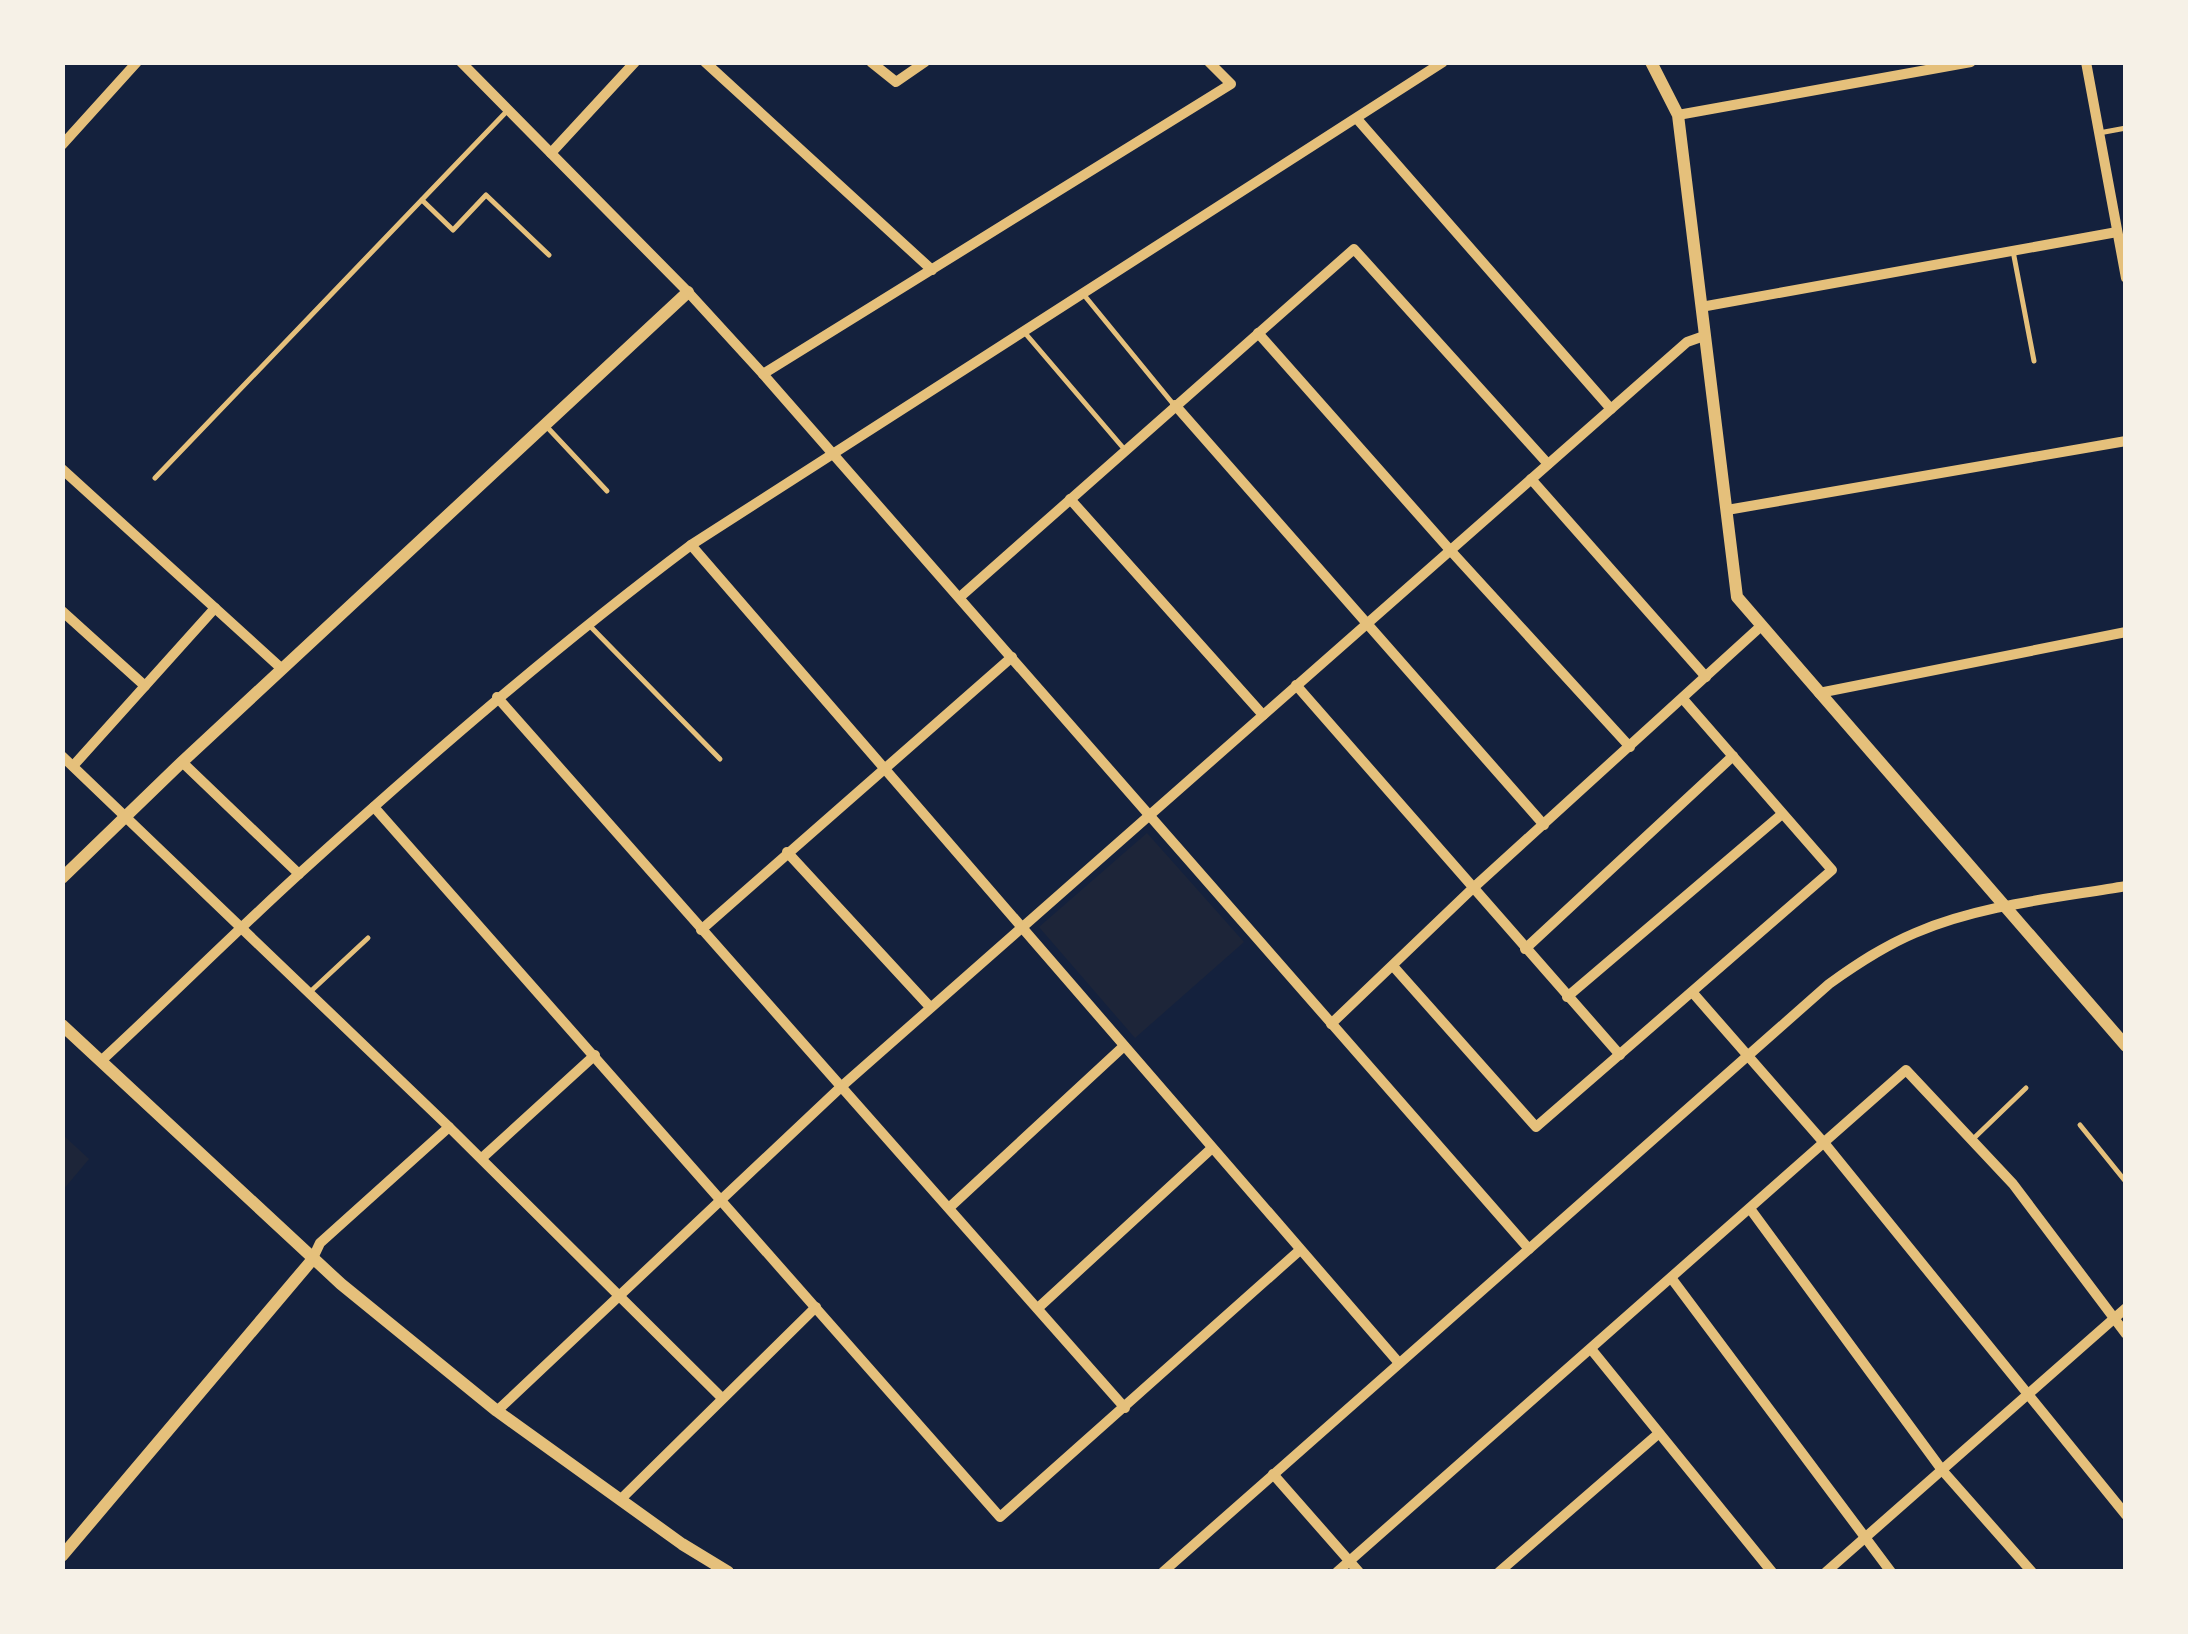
<svg xmlns="http://www.w3.org/2000/svg" width="2188" height="1634" font-family="Barlow,sans-serif">
	<rect width="100%" height="100%" fill="#14213d"/>
	<g fill="#1d2539">
		<path d="M1147,833L1244,942L1135,1038L1039,927Z"/>
		<path d="M63,1135L89,1159L63,1190H62Z"/>
	</g>
	<g fill="none" stroke-linecap="round" stroke-linejoin="round">
		<g stroke="#e5c07b" stroke-width="5">
			<path d="M2099,133L2126,128"/>
			<path d="M422,200L453,230L486,195L549,255"/>
			<path d="M2013,251L2034,361"/>
			<path d="M1084,295L1174,405"/>
			<path d="M1025,333L1125,450"/>
			<path d="M547,427L607,491"/>
			<path d="M155,478L508,110"/>
			<path d="M589,625L720,759"/>
			<path d="M310,992L368,938"/>
			<path d="M2080,1125L2126,1182"/>
			<path d="M1972,1140L2026,1088"/>
		</g>
		<g stroke="#e5c07b" stroke-width="10">
			<path d="M461,62L688,292L763,374L1529,1249L1829,984C1857,964 1884,946 1915,933C1980,905 2056,898 2126,886"/>
			<path d="M705,62L932,270"/>
			<path d="M871,62L896,82L925,62"/>
			<path d="M2086,62L2126,278"/>
			<path d="M1678,115L1971,62"/>
			<path d="M1358,120L1611,409"/>
			<path d="M62,145L137,62"/>
			<path d="M551,153L635,62"/>
			<path d="M1701,307L2117,232"/>
			<path d="M1258,333L1450,550L1630,747"/>
			<path d="M763,374L1231,84L1209,62"/>
			<path d="M1175,405L1544,825"/>
			<path d="M62,469L282,669"/>
			<path d="M1531,479L1706,677"/>
			<path d="M1070,499L1263,715"/>
			<path d="M1727,510L2126,441"/>
			<path d="M691,545L1399,1363"/>
			<path d="M960,597L1354,249L1548,464"/>
			<path d="M62,611L145,686"/>
			<path d="M1296,685L1620,1055"/>
			<path d="M1819,693L2126,632"/>
			<path d="M497,697L1125,1408"/>
			<path d="M62,756L449,1127L722,1398"/>
			<path d="M182,762L299,874"/>
			<path d="M73,766L215,608"/>
			<path d="M374,807L1000,1517L1300,1250"/>
			<path d="M787,852L930,1007"/>
			<path d="M701,930L1012,657"/>
			<path d="M1525,949L1733,756"/>
			<path d="M1393,966L1536,1127L1832,870L1683,699"/>
			<path d="M1693,993L1825,1144L2126,1515"/>
			<path d="M1567,997L1782,814"/>
			<path d="M1331,1024L1472,889L1760,627"/>
			<path d="M101,1061C168,999 233,934 300,873C427,758 555,647 691,545L1443,62"/>
			<path d="M482,1158L595,1055"/>
			<path d="M950,1207L1124,1046"/>
			<path d="M1751,1210L1942,1470L2032,1572"/>
			<path d="M312,1260L320,1243L449,1127"/>
			<path d="M1672,1279L1891,1572"/>
			<path d="M1038,1308L1211,1149"/>
			<path d="M1591,1349L1772,1572"/>
			<path d="M497,1411L842,1086L1687,342L1704,336"/>
			<path d="M1273,1474L1359,1572"/>
			<path d="M620,1500L816,1307"/>
			<path d="M1163,1572L1529,1249"/>
			<path d="M1337,1572L1906,1070L2013,1184L2126,1334"/>
			<path d="M1499,1572L1658,1434"/>
			<path d="M1826,1572L2126,1308"/>
		</g>
		<g stroke="#e5c07b" stroke-width="12">
			<path d="M1651,62L1678,115L1737,597L2126,1046"/>
			<path d="M62,878L182,762L688,292"/>
			<path d="M62,1025L341,1284L497,1411L682,1544L728,1572"/>
			<path d="M62,1556L312,1260"/>
		</g>
	</g>
	<rect width="2188" height="1634" fill="none" stroke="#f6f1e7" stroke-width="130"/>
</svg>
